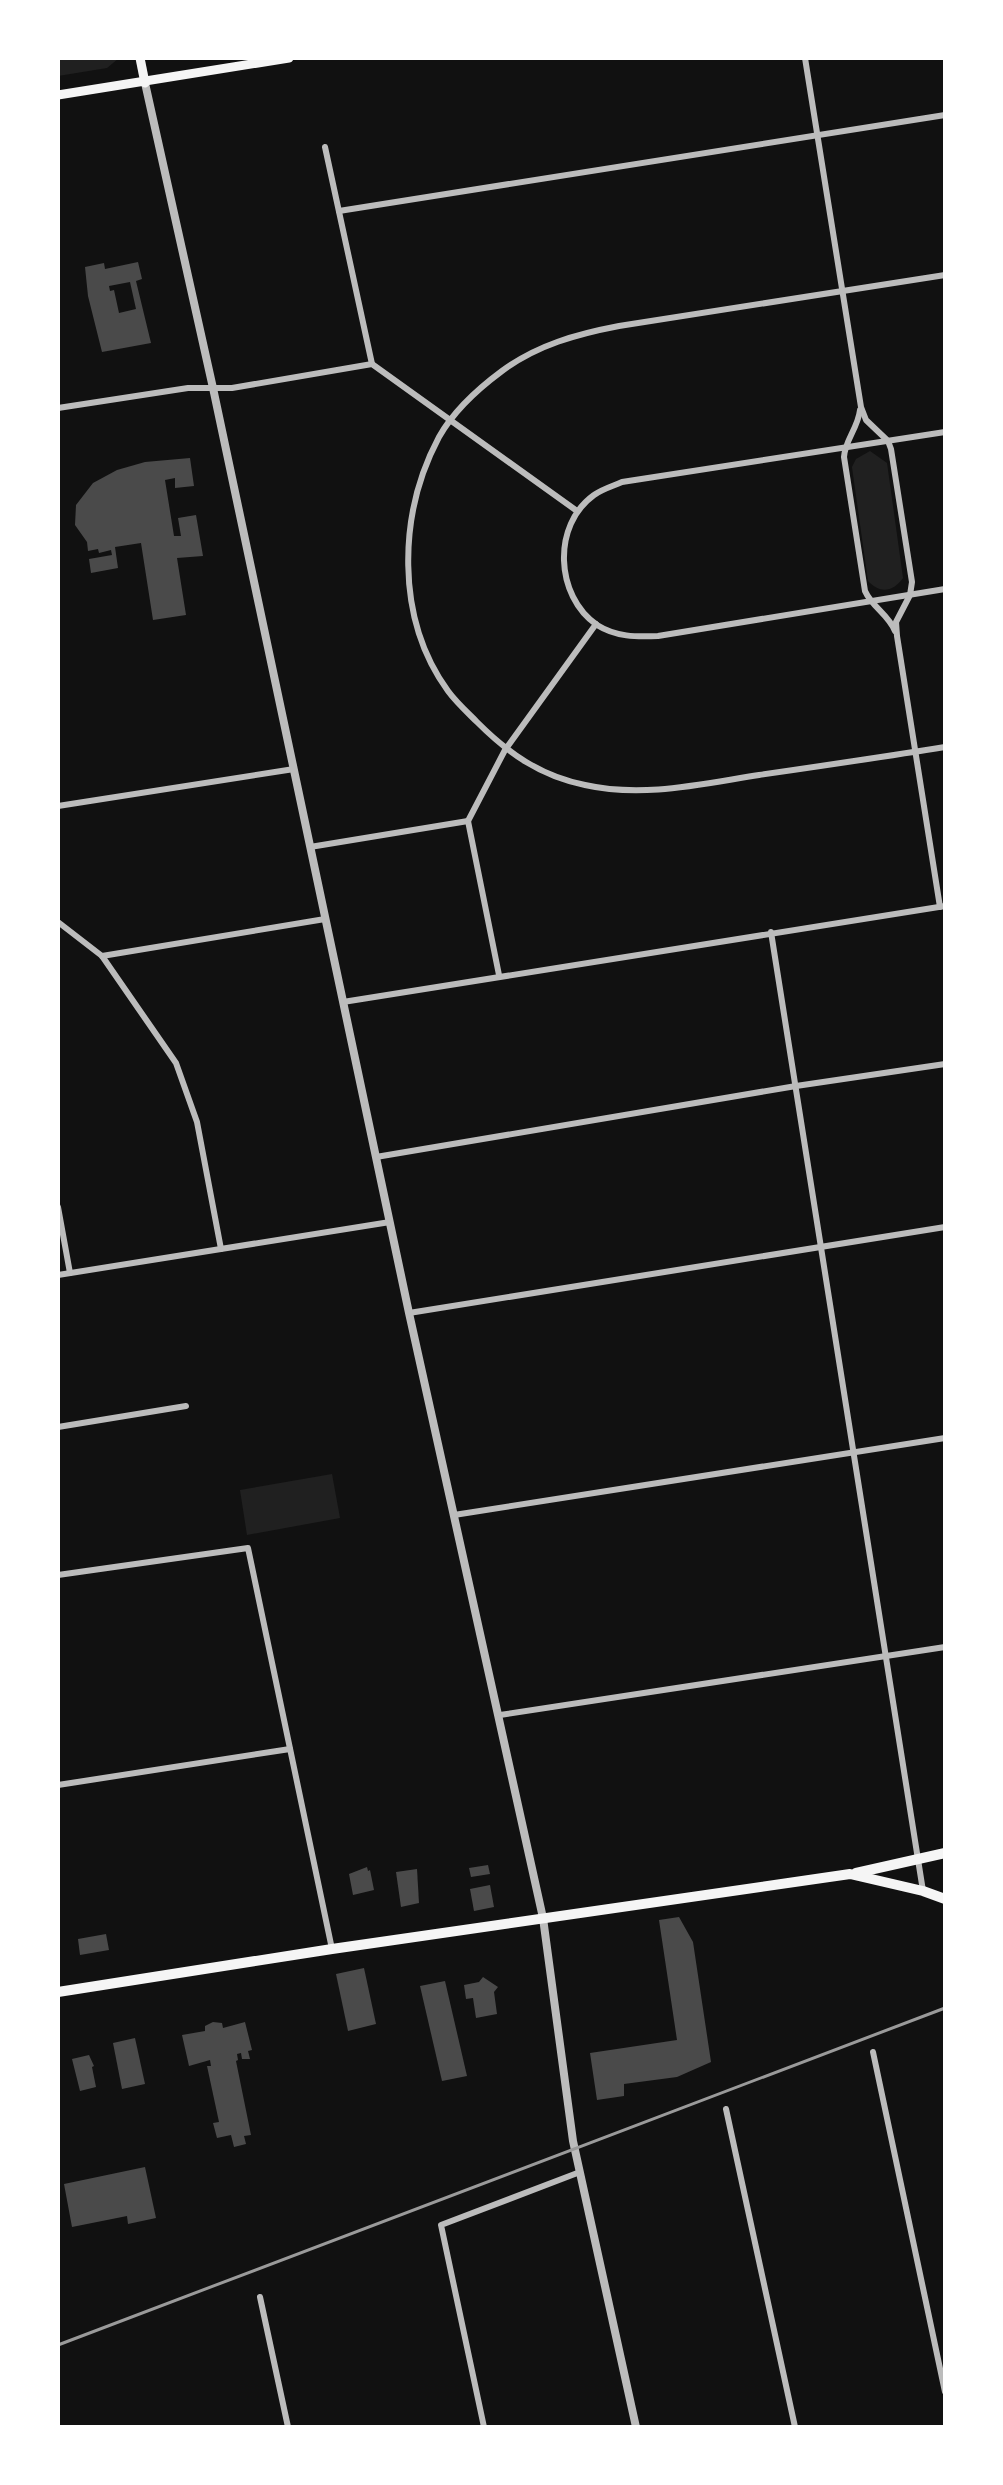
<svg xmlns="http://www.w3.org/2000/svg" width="1003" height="2485" font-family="Quicksand,sans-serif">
	<rect width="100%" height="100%" fill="#111"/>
	<g fill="#202020">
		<path d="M58,58H119L107,68L58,76Z"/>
		<path d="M870,451L887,463L903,578C893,592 880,594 868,581L852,467L856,459Z"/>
		<path d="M332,1474L340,1518L247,1535L240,1490Z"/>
	</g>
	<g fill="#4a4a4a" fill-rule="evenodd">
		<path d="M138,262L142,279L136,281L151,343L102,352L88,296L85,267L104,263L105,269ZM130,282L136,309L119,313L114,290L110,291L109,286Z"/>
		<path d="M190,458L194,486L175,488V478L165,480L174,536H181L178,518L196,515L203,556L177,558L186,615L153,620L141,543L115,547L118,568L91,573L89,559L112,555L111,550L99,553L98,549L88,551L87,542L75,525L76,505L93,483L117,470L145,462Z"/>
		<path d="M488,1865L490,1874L471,1877L469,1868Z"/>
		<path d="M367,1867L368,1871L370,1870L374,1890L353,1895L349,1874Z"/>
		<path d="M417,1869L419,1903L401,1907L396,1872Z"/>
		<path d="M490,1885L494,1907L474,1911L470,1889Z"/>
		<path d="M679,1917L693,1942L711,2062L677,2077L624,2084V2096L597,2100L590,2053L677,2040L659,1920Z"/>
		<path d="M106,1934L109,1950L80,1955L78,1939Z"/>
		<path d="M364,1968L376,2024L348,2031L336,1974Z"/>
		<path d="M483,1977L498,1987L494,1992L497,2014L476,2018L473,1998L466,1999L464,1985L479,1982Z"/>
		<path d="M445,1981L467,2076L442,2081L420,1986Z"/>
		<path d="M213,2022L222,2023L223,2028L245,2022L252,2050L248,2051L250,2059H242L241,2053L237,2054L238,2060L236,2061L251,2135L244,2136L246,2144L234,2147L231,2135L217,2138L213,2123L219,2122L207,2066H211L210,2060L189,2066L182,2035L205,2031V2026Z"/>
		<path d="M135,2038L145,2084L122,2089L113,2043Z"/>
		<path d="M89,2055L94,2066L92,2067L96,2087L80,2091L72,2059Z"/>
		<path d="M145,2167L156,2218L128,2224L127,2216L72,2227L64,2184Z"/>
	</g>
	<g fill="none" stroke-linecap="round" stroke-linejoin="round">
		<g stroke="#bcbcbc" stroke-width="6">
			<path d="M805,58L861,407L866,420L888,441L891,449L912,582L910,595L896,622L897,636L940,907"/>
			<path d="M325,147L372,364"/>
			<path d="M339,211L945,115"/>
			<path d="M945,275L619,326C577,334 537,345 502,371C479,388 453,412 439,437C398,514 395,618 448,691C456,702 467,712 477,722C508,753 540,776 585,785C643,798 701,784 759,775C821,766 883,757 945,747"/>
			<path d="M58,408L188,388H232L372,364L577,511"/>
			<path d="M860,410C858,428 845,440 844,457L865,591C872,607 888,614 895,631"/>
			<path d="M945,432L622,482C613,486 602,489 594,495C552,525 555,596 597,625C616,637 636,637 658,636L945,589"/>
			<path d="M58,806L294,769"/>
			<path d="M468,821L505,750L596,624"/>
			<path d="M468,821L499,975"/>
			<path d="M310,847L468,821"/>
			<path d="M58,922L102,956L176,1063L197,1122L221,1249"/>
			<path d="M771,932L923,1891"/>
			<path d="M102,956L325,919"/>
			<path d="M343,1002L945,906"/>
			<path d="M376,1157L796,1086L945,1064"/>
			<path d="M58,1207L70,1273"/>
			<path d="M58,1275L390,1222"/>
			<path d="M409,1313L945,1227"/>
			<path d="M58,1427L186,1406"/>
			<path d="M454,1515L945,1438"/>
			<path d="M58,1575L248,1548L332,1949"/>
			<path d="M500,1715L945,1647"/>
			<path d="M58,1785L290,1749"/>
			<path d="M873,2052L945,2392"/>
			<path d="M726,2109L795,2427"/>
			<path d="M260,2297L288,2427"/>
			<path d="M484,2427L441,2225L580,2172"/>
		</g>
		<path stroke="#bcbcbc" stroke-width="8" d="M145,83L213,388L409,1313L543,1918L573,2141L636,2427"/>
		<g stroke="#f5f5f5" stroke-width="9">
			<path d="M140,58L145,83"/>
			<path d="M58,95L289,58"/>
		</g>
		<g stroke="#f5f5f5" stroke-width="10">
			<path d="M856,1873L945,1853"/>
			<path d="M58,1992L332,1949L850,1874L923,1891L945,1899"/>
		</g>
		<path stroke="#9a9a9a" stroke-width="3" d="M58,2345L945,2008"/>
	</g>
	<rect width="1003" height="2485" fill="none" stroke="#ffffff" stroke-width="120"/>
</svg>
